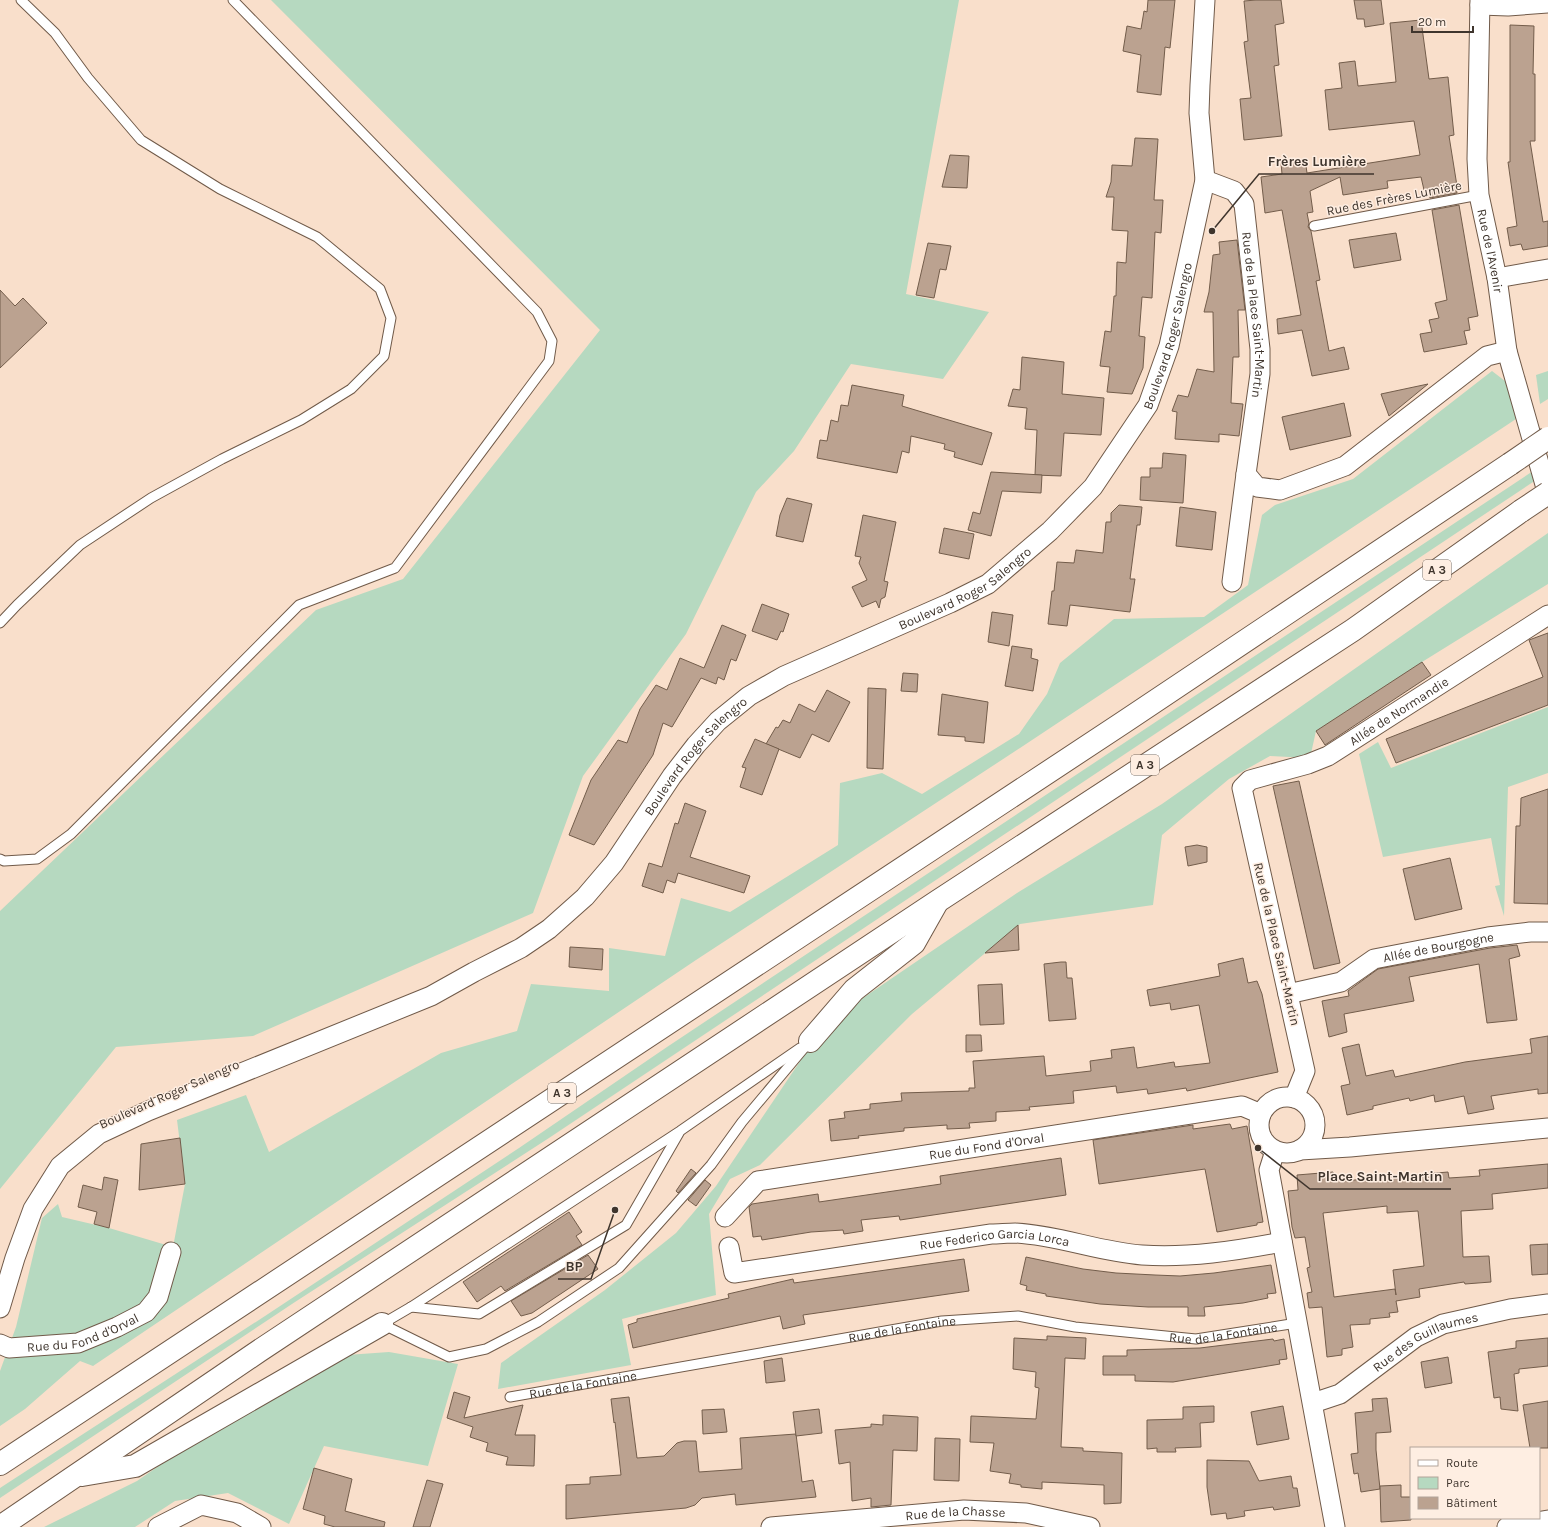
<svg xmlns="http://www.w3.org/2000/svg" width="1548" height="1527" font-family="Karla,sans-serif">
	<rect width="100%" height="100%" fill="#f9dfcb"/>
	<g fill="#b6d9c0">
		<path d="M271,0H959L906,294L989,312L943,379L851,364L794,451L756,492L686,634L583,776L533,913L253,1036L116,1047L0,1189V911L316,610L403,579L600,330Z"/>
		<path d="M1492,371L1505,381L1519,417L1020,748L696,960L93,1366L80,1361L25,1409L0,1426V1371L16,1327L42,1218L58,1204L62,1217L109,1228L173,1247L185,1184L177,1120L246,1095L269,1152L441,1053L517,1031L531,984L609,991V948L665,956L681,898L730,912L838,845L840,783L882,773L922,794L1019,734L1047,694L1060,663L1114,619L1204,617L1248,585L1262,515L1275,505L1353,479Z"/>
		<path d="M1548,371V399L1540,404L1536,375Z"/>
		<path d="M1548,461V472L549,1138L295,1302L0,1498V1488L265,1316L519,1148L667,1047Z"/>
		<path d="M1548,533V584L1422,662L1316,731L1310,758L1270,756L1229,779L1162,835L1153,905L1020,924L912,1014L760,1165L730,1179L709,1214L716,1295L622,1319L631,1365L498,1389L501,1363L605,1290L676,1233L716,1186L811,1045L860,1000L1017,893L1162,804Z"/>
		<path d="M1548,707V773L1508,787L1504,916L1495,886L1500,885L1491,838L1383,857L1359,754L1378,742L1391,768Z"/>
		<path d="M389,1352L458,1364L428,1466L324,1446L289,1524L228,1493L175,1501L135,1527H44L137,1481L195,1441L347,1355Z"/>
	</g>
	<g fill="#bba290" stroke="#735d4b" fill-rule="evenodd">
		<path d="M1148,0H1175L1170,48L1165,47L1161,95L1137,92L1141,55L1123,51L1127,26L1141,29L1144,11L1147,12Z"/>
		<path d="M1256,0H1281L1284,23L1275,25L1279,65L1274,66L1282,136L1244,140L1240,99L1251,98L1244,42L1248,41L1244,1Z"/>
		<path d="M1354,0H1381L1384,24L1365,27L1364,19H1357Z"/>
		<path d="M1421,20L1429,79L1448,77L1454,135L1449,136L1457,186H1456L1457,193L1430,198L1428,189L1424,190L1421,177L1387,181L1388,188L1343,195L1340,177L1310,191L1313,212L1307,213L1309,223L1308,227L1311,231L1320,280L1316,281L1329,351L1344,347L1349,369L1312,376L1302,330L1278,334L1277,319L1301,315L1282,210L1265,213L1261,177L1282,174L1281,163L1305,159L1307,173L1420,155L1414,121L1329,130L1325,90L1342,88L1339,63L1355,61L1358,86L1396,82L1390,23Z"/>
		<path d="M1510,25L1534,26L1533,74H1535V141H1530L1543,222L1548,221V246L1523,250L1521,244L1510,246L1507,228L1517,226L1508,162H1510Z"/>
		<path d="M1135,138L1158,139L1154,200H1163L1161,233L1155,232L1152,298L1142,297L1139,336L1145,337L1143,368L1132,394L1107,392L1110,367L1100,366L1105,331L1111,332L1114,296H1116L1117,262L1126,263L1128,231L1112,230L1114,197H1106L1111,182L1112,165L1132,166Z"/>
		<path d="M950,155L969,156L967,188L942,187Z"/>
		<path d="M1459,205L1478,316L1468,318L1470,330L1464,331L1467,344L1424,352L1420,334L1432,332L1429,320L1439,318L1435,303L1447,300L1432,210Z"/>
		<path d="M1396,233L1401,260L1354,268L1349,240Z"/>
		<path d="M1237,240L1245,310H1238L1239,357H1233L1231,403L1243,404L1239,436L1219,434V442L1175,439L1177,412L1172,411L1178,395L1188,397L1197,369L1214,372L1213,312H1204L1209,292L1213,255L1220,254L1219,242Z"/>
		<path d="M928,243L951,246L946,270L940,269L934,298L916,295Z"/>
		<path d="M0,290L15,306L23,298L47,323L0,368Z"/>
		<path d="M1022,357L1064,362L1062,394L1104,398L1101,435L1064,433L1061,476L1035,475L1037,430L1025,429L1027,408L1008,406L1013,389L1020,390Z"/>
		<path d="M1428,384L1389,416L1381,394Z"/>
		<path d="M852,385L904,395L902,406L992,433L982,465L954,457L955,452L944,449L945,444L911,436L909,453L902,451L897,473L817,458L820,440L827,441L831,420L838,422L841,405L848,406Z"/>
		<path d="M1344,403L1351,436L1290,450L1282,417Z"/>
		<path d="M1163,453L1186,455L1183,503L1140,500L1141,477H1150V468H1162Z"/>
		<path d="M991,472L1042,475L1041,493L1002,491L991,536L968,530L973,512L980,514Z"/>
		<path d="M787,498L812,504L803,542L776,536L780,515Z"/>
		<path d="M1119,505L1142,507L1140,525H1137L1130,579H1135L1130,612L1070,605L1067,626L1048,624L1052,591H1054L1057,562L1074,563L1076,550L1103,553L1106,522H1111V513Z"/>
		<path d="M1180,507L1216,512L1212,550L1176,546Z"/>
		<path d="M863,515L896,522L884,581L888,582L885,597L881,599L879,608L876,601L862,607L852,587L867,580L859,563L861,557L855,556Z"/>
		<path d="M944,528L974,534L969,559L939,553Z"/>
		<path d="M762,604L789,614L783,632L781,631L777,640L752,631Z"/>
		<path d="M992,612L1013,615L1009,646L988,642Z"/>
		<path d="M722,625L746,635L736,661L731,659L724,680L718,677L716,684L701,678L672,727L663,723L653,755L594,845L569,835L591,780L618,740L627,743L640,709L656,685L667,690L680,658L704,668Z"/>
		<path d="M1548,633V705L1396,763L1386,739L1543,677L1529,640Z"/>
		<path d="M1012,646L1032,649L1031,658L1038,660L1033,691L1005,686Z"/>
		<path d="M1422,662L1431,675L1325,745L1316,731Z"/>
		<path d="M903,673L918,674L917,692L901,691Z"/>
		<path d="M868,688L886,689L883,769L867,768Z"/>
		<path d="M827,690L850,702L829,742L812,734L800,758L766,744L776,727L778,728L783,720L790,723L799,704L815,712Z"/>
		<path d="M942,694L988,702L984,743L965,741V737L938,735Z"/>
		<path d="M755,739L779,749L762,795L740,787L746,768L742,767Z"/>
		<path d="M1299,781L1340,963L1314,969L1273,786Z"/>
		<path d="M1548,789V904L1514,903L1516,826H1520L1521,798Z"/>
		<path d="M685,803L706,811L690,857L750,876L744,893L678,873L675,883L667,880L663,893L642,886L649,863L662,867L675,823L678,824Z"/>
		<path d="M1197,845L1207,847V862L1188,866L1185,847Z"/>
		<path d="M1450,858L1462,909L1415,920L1403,869Z"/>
		<path d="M1018,925L1019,950L985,953Z"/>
		<path d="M1517,945L1520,956L1509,959L1517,1020L1487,1023L1479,964L1409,977L1414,1001L1344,1014L1347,1032L1329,1037L1322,1001L1349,996L1348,991L1378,969L1490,948Z"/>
		<path d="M570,947L603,949L602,970L569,967Z"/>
		<path d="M1243,958L1248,983L1257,981L1262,994L1278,1072L1187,1091L1186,1088L1148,1094L1147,1089L1117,1093L1116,1086L1073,1091L1074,1103L1029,1107L1030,1110L996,1112V1121L969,1123L970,1128L947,1129V1125L904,1128V1131L858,1136L859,1138L831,1141L829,1120L845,1118L844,1112L870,1109V1104L902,1101L901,1093L969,1091V1088H975L973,1061L1044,1056L1046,1076L1091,1071L1090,1061L1112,1058L1111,1050L1134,1047L1137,1068L1174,1062L1175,1067L1210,1063L1199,1005L1171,1010L1170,1003L1150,1006L1147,990L1220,976L1218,964Z"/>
		<path d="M1061,962H1066L1067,978H1072L1076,1019L1049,1021L1044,964Z"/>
		<path d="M1002,984L1004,1024L980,1025L978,985Z"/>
		<path d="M966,1035H981L982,1051L966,1052Z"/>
		<path d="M1548,1036V1093L1538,1094V1089L1491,1096L1494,1109L1468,1114L1464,1096L1435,1102L1434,1095L1410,1101L1409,1098L1373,1106V1109L1347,1115L1341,1086L1350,1084L1342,1048L1359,1044L1366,1076L1393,1070L1395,1077L1465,1062L1532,1053L1530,1039Z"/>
		<path d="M1230,1124L1232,1129L1247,1126L1263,1222L1257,1223V1225L1217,1232L1205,1169L1099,1184L1093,1140L1193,1125V1129Z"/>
		<path d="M180,1138L185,1184L139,1190L141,1144Z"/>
		<path d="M1061,1158L1066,1195L900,1220L899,1216L861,1220L863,1231L844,1234L843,1230L811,1232L762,1240L761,1236L753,1237L749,1207L752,1204L818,1194L819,1202L914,1188L941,1184L940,1176Z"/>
		<path d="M1548,1164V1188L1492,1194L1493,1209L1461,1211L1463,1257L1489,1256L1491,1282L1465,1284L1464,1282L1419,1289L1420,1297L1396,1301L1398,1312L1389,1313L1390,1317L1370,1319V1324L1350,1325L1353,1347L1342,1349V1355L1327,1357L1322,1307L1309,1308L1307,1293L1312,1292L1307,1268L1310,1267L1305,1237L1295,1238L1292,1227L1288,1191L1298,1190L1297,1175L1333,1172L1334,1178L1342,1177L1343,1181L1448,1172L1449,1178L1480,1176L1479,1170ZM1387,1206V1213L1418,1211L1424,1266L1393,1270L1396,1295L1395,1289L1334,1297L1323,1213Z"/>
		<path d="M691,1169L696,1173L678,1193L676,1191Z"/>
		<path d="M104,1177L118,1180L109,1228L94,1224L97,1212L78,1207L83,1185L102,1190Z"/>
		<path d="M705,1180L711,1185L696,1206L688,1200Z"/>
		<path d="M569,1212L582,1232L576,1236L582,1245L505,1291L501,1286L477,1302L463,1282Z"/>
		<path d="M1548,1244V1274L1532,1275L1530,1245Z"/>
		<path d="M588,1255L598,1269L532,1313L521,1316L511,1301Z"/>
		<path d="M1026,1257L1083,1269L1116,1273L1155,1275L1180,1276L1214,1273L1271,1265L1276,1293L1267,1294L1268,1298L1243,1303L1204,1307L1205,1316H1188V1307H1148L1100,1304L1046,1296V1294L1026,1290L1027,1286L1020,1284Z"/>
		<path d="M964,1259L969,1291L803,1315L805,1324L783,1329L780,1316L633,1348L628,1325L637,1322V1319L729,1298L728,1294L793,1279L794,1283Z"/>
		<path d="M1047,1336L1086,1338L1085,1359L1065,1358L1061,1447L1083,1448V1451L1122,1453L1121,1503L1104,1504V1485L1042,1482V1489L1021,1487V1485L1009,1483L1011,1474L990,1471L994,1443L970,1442L971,1416L1036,1419L1039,1388L1035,1387L1036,1372L1013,1369L1014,1338L1047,1340Z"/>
		<path d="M1548,1338V1366L1519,1369V1373L1514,1374L1518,1411L1501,1409L1500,1397L1494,1398L1488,1352L1516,1348V1341Z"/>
		<path d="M1273,1339L1274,1341L1284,1339L1287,1359L1279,1360L1280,1364L1173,1382L1135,1381V1375H1103V1356H1127V1350L1200,1348Z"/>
		<path d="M1448,1357L1452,1383L1425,1388L1421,1362Z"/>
		<path d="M782,1358L785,1381L766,1383L764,1361Z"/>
		<path d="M454,1392L470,1397L464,1418L523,1405L515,1435H535L534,1466L506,1465L508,1457L486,1451L488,1443L470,1437L473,1427L447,1418Z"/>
		<path d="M629,1397L637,1458L664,1456L677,1443L684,1441H696L699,1472L742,1469L740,1438L796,1434L802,1482L813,1480L816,1497L736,1505L735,1494L702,1498L695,1505L686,1508L566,1519V1485L590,1484V1477L621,1475L615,1422L614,1423L611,1399Z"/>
		<path d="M1387,1398L1391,1432L1376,1433V1450L1380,1489L1361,1492L1358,1473L1354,1474L1351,1454L1358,1453L1355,1413L1373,1411L1372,1399Z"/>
		<path d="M1548,1401V1448H1530L1523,1405Z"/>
		<path d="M1214,1406V1422L1200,1423L1201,1447L1175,1448L1176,1452H1157V1448L1147,1449V1420L1183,1419V1407Z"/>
		<path d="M1283,1406L1289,1439L1257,1445L1251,1412Z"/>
		<path d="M724,1409L727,1432L703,1434L702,1410Z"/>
		<path d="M819,1409L822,1433L796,1436L793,1412Z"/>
		<path d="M883,1415L918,1417L917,1451L893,1450L891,1505L871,1507V1498L852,1501L850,1462L839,1464L835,1430L871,1427V1424L883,1425Z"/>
		<path d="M935,1438L960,1439L959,1481L934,1480Z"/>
		<path d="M1207,1460L1249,1461L1259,1481L1291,1476L1293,1488H1297L1300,1506L1274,1510L1273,1507L1244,1511L1245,1516L1227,1519L1226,1513L1211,1515L1207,1487Z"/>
		<path d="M314,1468L352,1479L345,1511L385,1522L384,1527H335L324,1524L325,1516L303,1509Z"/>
		<path d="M427,1480L443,1484L430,1527H413Z"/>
		<path d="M1401,1485V1497H1411V1520L1381,1522L1380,1486Z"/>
	</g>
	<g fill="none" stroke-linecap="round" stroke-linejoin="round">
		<defs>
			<g id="lane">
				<path d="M1314,226L1479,195"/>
				<path d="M0,623L17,605L80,545L151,498L222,459L301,420L351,389L384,356L391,318L380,289L317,237L220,189L141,140L88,78L55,33L21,0"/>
				<path d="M0,859L4,861L37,859L71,834L299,605L395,568L549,361L552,341L537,312L233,0"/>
				<path d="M411,1307L479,1314L626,1225L679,1133"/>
				<path d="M382,1324L449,1357L486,1349L538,1322L619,1268L711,1165L742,1122L810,1041"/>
				<path d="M382,1324L411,1307L680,1131L800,1048"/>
				<path id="s1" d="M510,1397L942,1321L1018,1316L1075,1327L1196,1339L1297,1323"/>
			</g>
			<g id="street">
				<path id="s2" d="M1480,0L1477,159L1479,195L1497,278L1507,351L1548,495"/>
				<path d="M1480,5L1508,6L1548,3"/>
				<path id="s3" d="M1205,180L1234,191L1244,204L1260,349V374L1246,474L1257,487L1280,490L1345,466L1487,356L1507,351"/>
				<path d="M1497,278L1548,269"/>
				<path d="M1232,582L1246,474"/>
				<path id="s4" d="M1288,994L1341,982L1374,959L1488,937L1530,932H1548"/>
				<circle cx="1287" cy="1125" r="28"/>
				<path id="s5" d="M1294,1098L1305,1071L1242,788L1250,780L1308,764L1328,756L1548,615"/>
				<path d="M1300,1150L1350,1147L1548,1128"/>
				<path d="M1275,1151L1269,1170L1335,1527"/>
				<path id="s6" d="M725,1217L758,1181L1242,1106L1261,1114"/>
				<path id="s7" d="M729,1247L734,1273L991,1234C999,1234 1007,1233 1015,1233C1058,1235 1099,1252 1142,1255C1189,1258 1235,1251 1282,1242"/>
				<path id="s8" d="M0,1308L15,1258L33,1209L60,1166L99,1134L148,1111L431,996L474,972L521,948L549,929L585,897L614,863L672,776L696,745L718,721L749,696L784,676L950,603L988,584L1050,531L1093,487L1148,405L1169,346L1205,180L1199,113L1200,85L1205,0"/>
				<path id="s9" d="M0,1344L9,1348L78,1343L117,1327L146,1312L158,1297L171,1252"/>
				<path id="s10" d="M1313,1403L1340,1394L1416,1337L1443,1324L1510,1309L1548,1304"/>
				<path d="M158,1527L201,1505L237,1513L261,1527"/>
				<path id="s11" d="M771,1527L964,1510L1026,1513L1090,1527"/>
				<path d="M1507,1527L1548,1520"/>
			</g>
			<g id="highway">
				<path d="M810,1041L854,990L914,943L936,904"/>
				<path d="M0,1464L1124,722L1510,464"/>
				<path d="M82,1475L135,1466L382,1324"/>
				<path d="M0,1527L259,1351L938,901L1353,630L1521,511"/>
			</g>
		</defs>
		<use href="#lane" stroke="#705a49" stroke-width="11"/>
		<use href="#street" stroke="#705a49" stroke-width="21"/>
		<use href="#highway" stroke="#705a49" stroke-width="24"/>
		<use href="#lane" stroke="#fff" stroke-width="9"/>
		<use href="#street" stroke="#fff" stroke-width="19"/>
		<use href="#highway" stroke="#fff" stroke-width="22"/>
		<defs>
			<g id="highway-bridge">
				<path d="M1510,464L1548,438"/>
				<path d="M1521,511L1548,493"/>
			</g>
		</defs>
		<use href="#highway-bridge" stroke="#705a49" stroke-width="24" stroke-linecap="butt"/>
		<use href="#highway-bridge" stroke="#fff" stroke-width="22"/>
	</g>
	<g text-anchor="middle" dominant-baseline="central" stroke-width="3" stroke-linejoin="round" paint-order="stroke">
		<g fill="#feeee2" stroke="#786c63" stroke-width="1">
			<rect x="1423" y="560" width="28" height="20" rx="3"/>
			<rect x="1131" y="755" width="28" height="20" rx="3"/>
			<rect x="548" y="1083" width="28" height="20" rx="3"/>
		</g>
		<g font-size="12" font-weight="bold" fill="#3f352d">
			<text x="1437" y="570">A 3</text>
			<text x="1145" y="765">A 3</text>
			<text x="562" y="1093">A 3</text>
		</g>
		<g font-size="13" fill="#3f352d" stroke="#feeee2">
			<text transform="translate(1394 198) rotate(-11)">Rue des Frères Lumière</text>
			<text stroke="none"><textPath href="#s2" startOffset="252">Rue de l'Avenir</textPath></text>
			<text stroke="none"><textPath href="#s3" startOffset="159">Rue de la Place Saint-Martin</textPath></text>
			<text stroke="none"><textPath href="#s8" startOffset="1588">Boulevard Roger Salengro</textPath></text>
			<text stroke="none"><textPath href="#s8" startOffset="1252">Boulevard Roger Salengro</textPath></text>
			<text stroke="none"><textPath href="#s5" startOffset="496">Allée de Normandie</textPath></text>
			<text stroke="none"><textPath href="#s8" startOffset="929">Boulevard Roger Salengro</textPath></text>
			<text transform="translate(1277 944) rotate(77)">Rue de la Place Saint-Martin</text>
			<text stroke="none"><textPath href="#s4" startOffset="160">Allée de Bourgogne</textPath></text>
			<text transform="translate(169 1094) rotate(-24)">Boulevard Roger Salengro</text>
			<text stroke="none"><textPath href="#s6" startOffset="280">Rue du Fond d'Orval</textPath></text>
			<text stroke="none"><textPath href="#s7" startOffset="290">Rue Federico Garcia Lorca</textPath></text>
			<text stroke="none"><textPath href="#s1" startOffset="398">Rue de la Fontaine</textPath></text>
			<text stroke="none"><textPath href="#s9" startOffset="86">Rue du Fond d'Orval</textPath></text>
			<text stroke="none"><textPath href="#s1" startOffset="722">Rue de la Fontaine</textPath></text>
			<text stroke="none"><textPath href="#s10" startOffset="130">Rue des Guillaumes</textPath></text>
			<text stroke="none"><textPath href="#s1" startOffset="74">Rue de la Fontaine</textPath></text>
			<text stroke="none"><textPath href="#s11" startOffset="185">Rue de la Chasse</textPath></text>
		</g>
	</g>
	<path fill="none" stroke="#3f352d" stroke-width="1.5" d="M1212 231L1259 174H1374M1258 1148L1310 1189H1451M615 1210L591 1279H558"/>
	<g fill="#3f352d" stroke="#feeee2" stroke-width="1.5">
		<circle cx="1212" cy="231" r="4"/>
		<circle cx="1258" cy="1148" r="4"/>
		<circle cx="615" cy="1210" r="4"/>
	</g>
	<g font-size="14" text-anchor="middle" font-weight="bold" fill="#3f352d" stroke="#feeee2" stroke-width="3" stroke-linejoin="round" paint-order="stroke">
		<text x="1317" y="166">Frères Lumière</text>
		<text x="1380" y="1181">Place Saint-Martin</text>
		<text x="574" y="1271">BP</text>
	</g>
	<rect x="1410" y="1447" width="130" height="72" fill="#feeee2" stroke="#b2a49a"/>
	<rect x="1418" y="1460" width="20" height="6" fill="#ffffff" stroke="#b2a49a"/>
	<text x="1446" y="1467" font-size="12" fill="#3f352d">Route</text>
	<rect x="1418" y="1477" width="20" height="12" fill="#b6d9c0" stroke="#b2a49a"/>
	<text x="1446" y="1487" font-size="12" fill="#3f352d">Parc</text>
	<rect x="1418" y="1497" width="20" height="12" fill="#bba290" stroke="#b2a49a"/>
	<text x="1446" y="1507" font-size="12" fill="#3f352d">Bâtiment</text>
	<path d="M1412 26v6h61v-6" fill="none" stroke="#3f352d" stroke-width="2"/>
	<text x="1418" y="26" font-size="12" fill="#3f352d" stroke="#feeee2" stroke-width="3" paint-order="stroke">20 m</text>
</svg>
